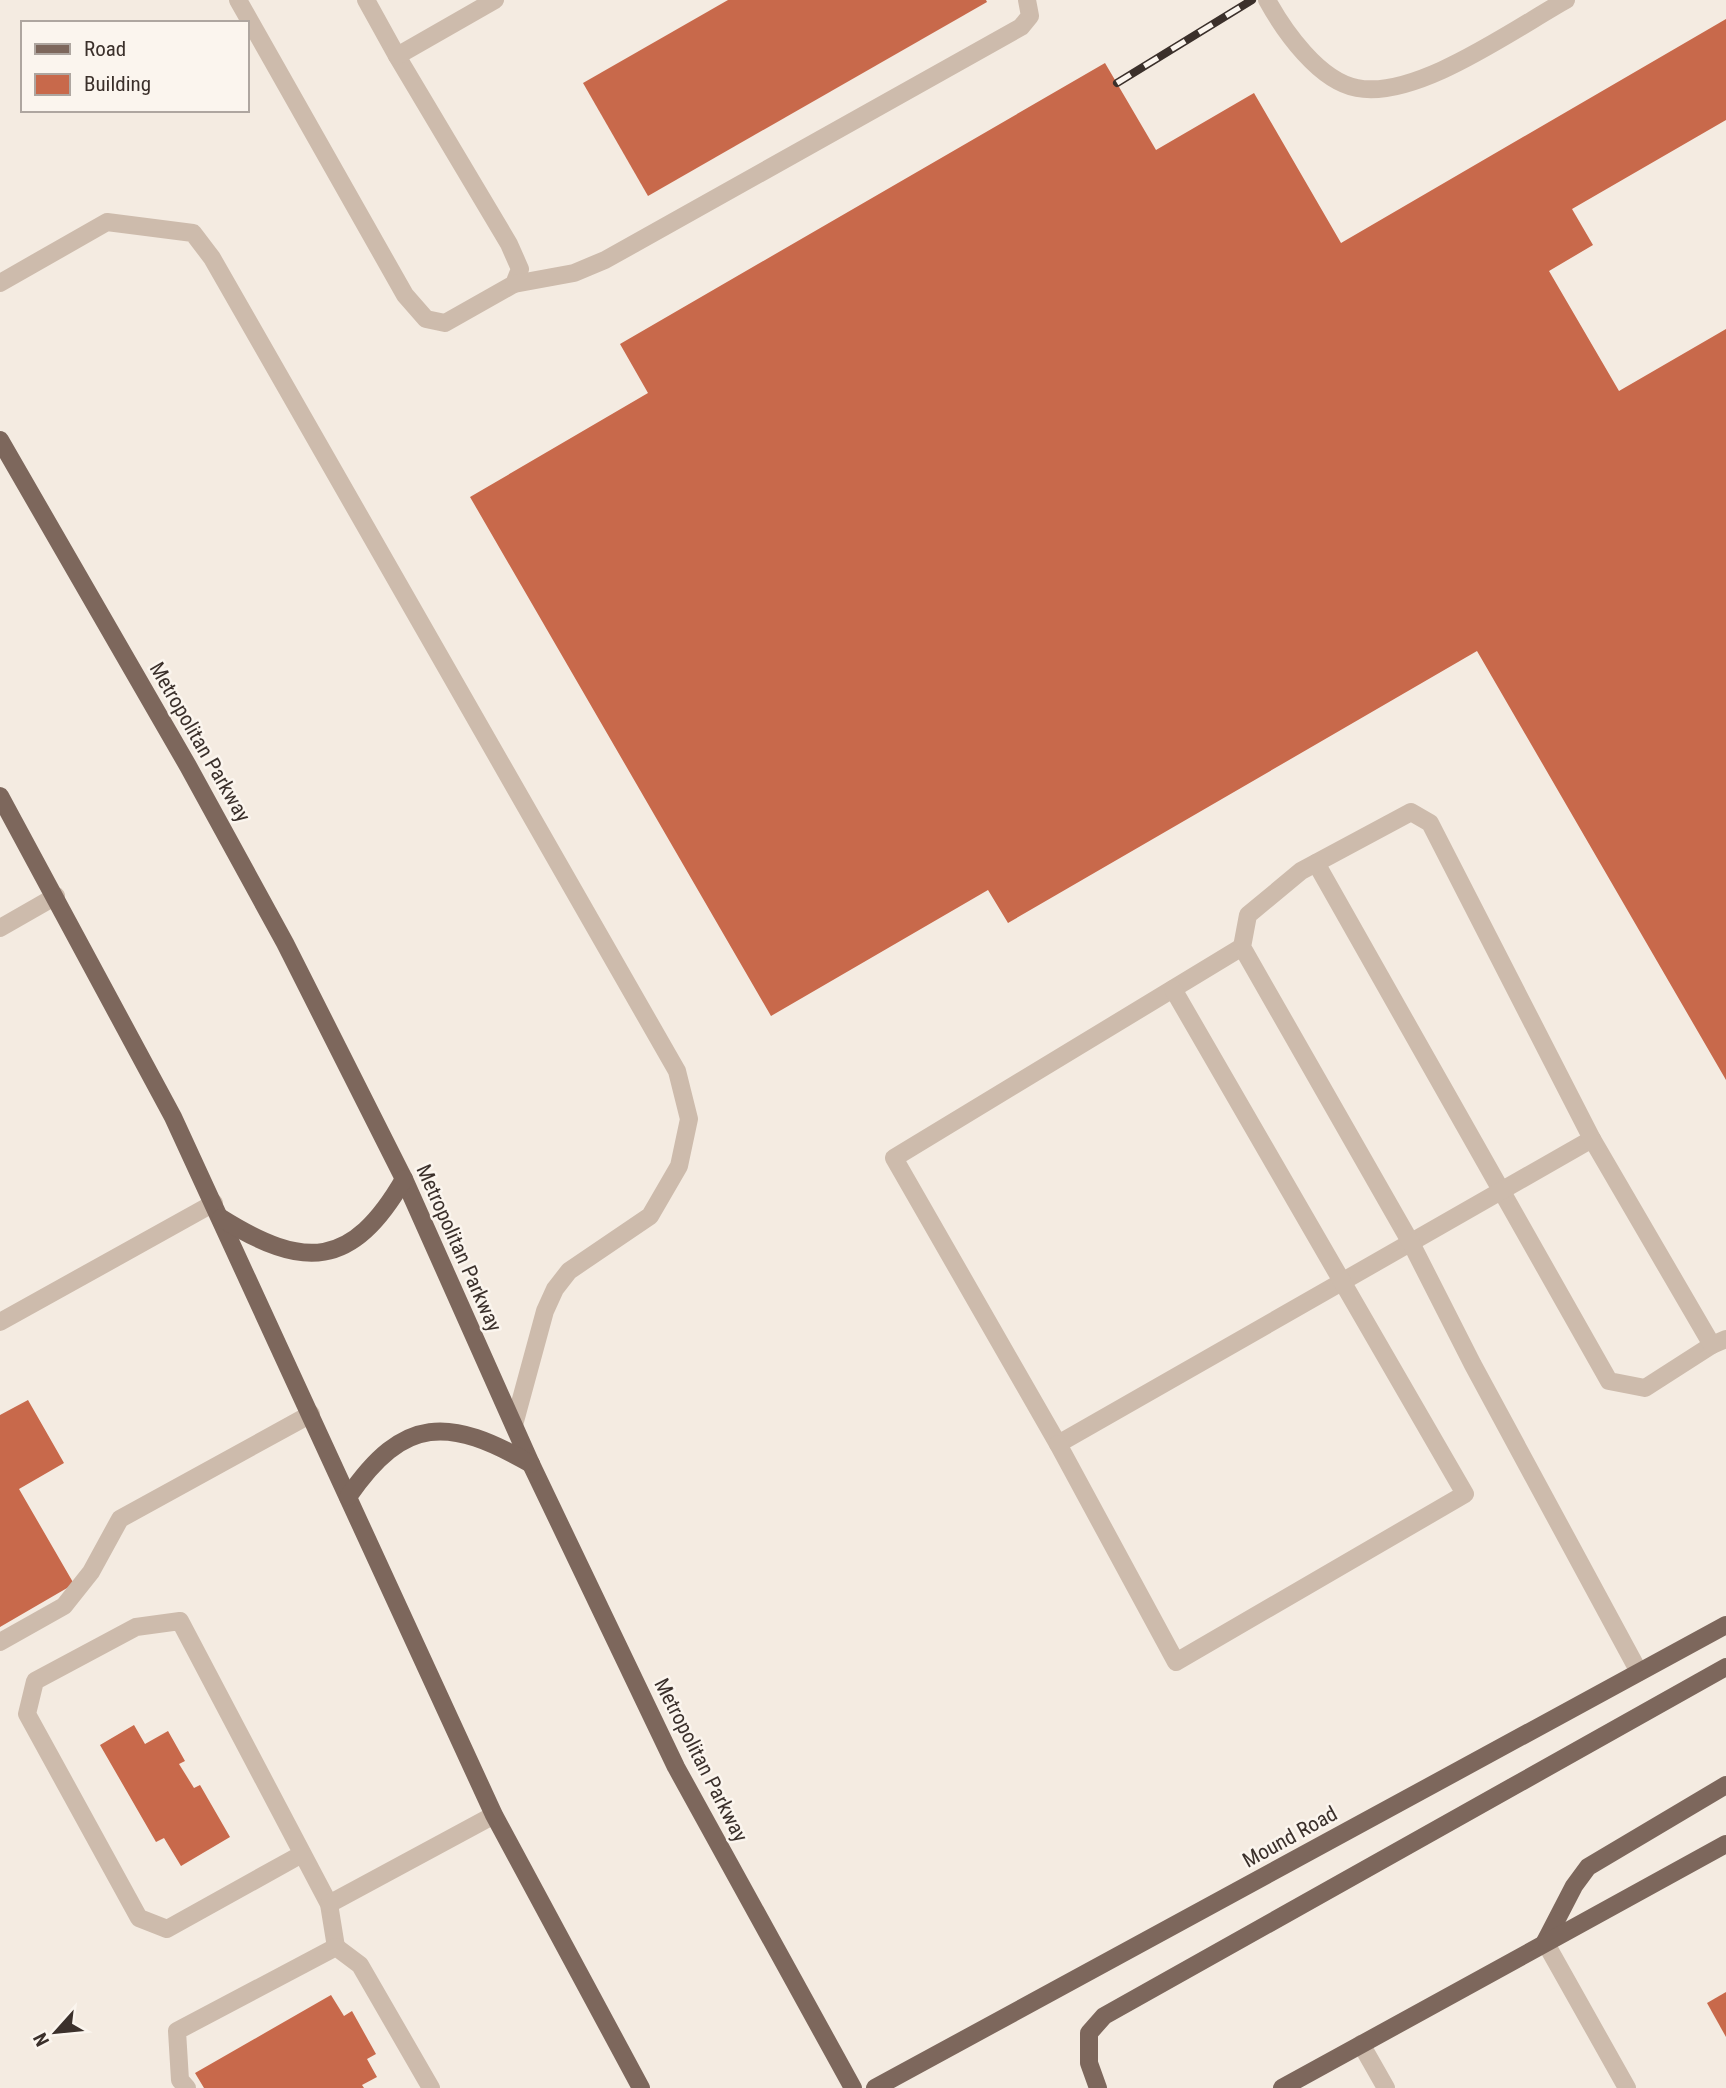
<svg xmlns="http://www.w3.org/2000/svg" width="1726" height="2088" font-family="'Roboto Condensed',sans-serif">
	<rect width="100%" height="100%" fill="#f4ebe1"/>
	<g fill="#c8694b">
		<path d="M728,0H986L987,2L648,196L583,83Z"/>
		<path d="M1726,19V120L1572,209L1593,245L1549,271L1619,391L1726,329V1080L1477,651L1008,923L988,890L771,1016L470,497L648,393L620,344L1105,63L1156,150L1254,93L1341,243Z"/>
		<path d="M28,1400L64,1463L19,1489L74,1584L0,1627V1415Z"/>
		<path d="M134,1725L145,1744L168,1731L185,1761L179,1764L194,1788L200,1785L230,1837L181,1866L164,1838L156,1842L100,1745Z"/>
		<path d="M1726,1992V2037L1707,2003Z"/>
		<path d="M331,1995L344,2016L352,2011L376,2054L367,2059L377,2077L362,2085L364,2088H204L195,2073Z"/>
	</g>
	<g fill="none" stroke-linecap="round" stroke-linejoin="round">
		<g stroke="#cdbbac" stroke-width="18">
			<path d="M238,0L405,295L426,319L445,323L514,284L520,269L509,244L397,56"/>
			<path d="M366,0L397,56L495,0"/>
			<path d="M1267,0C1284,31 1319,81 1357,88C1416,100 1514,29 1566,0"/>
			<path d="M0,283L107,222L193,233L212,258L677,1071L689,1119L679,1166L650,1216L569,1271L555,1289L545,1311L514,1425"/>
			<path d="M514,284L574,273L605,260L1021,27L1030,16L1027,0"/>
			<path d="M1316,863L1609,1381L1645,1388L1712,1345"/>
			<path d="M0,928L56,896"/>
			<path d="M1242,947L894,1158L1058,1444L1592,1139"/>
			<path d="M0,1322L214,1203"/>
			<path d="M1058,1444L1176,1662L1465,1494L1173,989"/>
			<path d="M0,1642L64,1606L91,1572L120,1519L311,1414"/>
			<path d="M1639,1672L1473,1365L1411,1243L1242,947L1248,915L1301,871L1411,812L1430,823L1592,1139L1712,1345L1726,1339"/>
			<path d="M302,1854L167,1929L139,1918L27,1714L35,1681L136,1627L180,1621L329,1904L336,1947"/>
			<path d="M329,1904L494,1815"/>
			<path d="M1545,1942L1627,2088"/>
			<path d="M1361,2044L1386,2088"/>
			<path d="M187,2088L180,2080L177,2031L336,1947L360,1965L431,2088"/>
		</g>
		<g stroke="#7d675c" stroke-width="18">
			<path d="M0,440L188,766L285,943L404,1179L531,1464L676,1767L853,2088"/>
			<path d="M0,796L173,1117L494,1815L641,2088"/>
			<path d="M221,1218C304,1270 352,1269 404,1179"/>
			<path d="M348,1497C404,1415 449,1417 531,1464"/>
			<path d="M1545,1942L1574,1886L1588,1867L1726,1785"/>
			<path d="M875,2088L1726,1625"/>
			<path d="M1098,2088L1089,2063V2033L1104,2016L1726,1667"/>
			<path d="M1282,2088L1726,1844"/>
		</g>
		<defs>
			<path id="rail" d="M1117,83L1252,0"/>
		</defs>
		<use href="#rail" stroke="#3b302b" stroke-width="8"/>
		<use href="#rail" stroke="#fbf5ee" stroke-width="5" stroke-dasharray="16" stroke-linecap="butt"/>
	</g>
	<g text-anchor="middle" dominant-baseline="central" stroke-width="5" stroke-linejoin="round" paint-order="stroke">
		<g font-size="21" fill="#3b302b" stroke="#fbf5ee">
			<text transform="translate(200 742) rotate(60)">Metropolitan Parkway</text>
			<text transform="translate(459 1248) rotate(66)">Metropolitan Parkway</text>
			<text transform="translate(701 1760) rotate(63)">Metropolitan Parkway</text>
			<text transform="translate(1290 1837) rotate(-29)">Mound Road</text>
		</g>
	</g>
	<rect x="21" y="21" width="228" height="91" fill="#fbf5ee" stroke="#aea6a0" stroke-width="2"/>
	<rect x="35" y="44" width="35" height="10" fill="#7d675c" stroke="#aea6a0" stroke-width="2"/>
	<text x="84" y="56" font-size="21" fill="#3b302b">Road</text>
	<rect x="35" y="74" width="35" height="21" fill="#c8694b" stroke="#aea6a0" stroke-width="2"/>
	<text x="84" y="91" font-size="21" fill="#3b302b">Building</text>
	<g transform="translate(56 2032) rotate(243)" stroke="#fbf5ee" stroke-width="5" paint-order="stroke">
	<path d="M0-5L12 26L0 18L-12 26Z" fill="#3b302b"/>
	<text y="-10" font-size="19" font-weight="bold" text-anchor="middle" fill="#3b302b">N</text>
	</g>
</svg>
